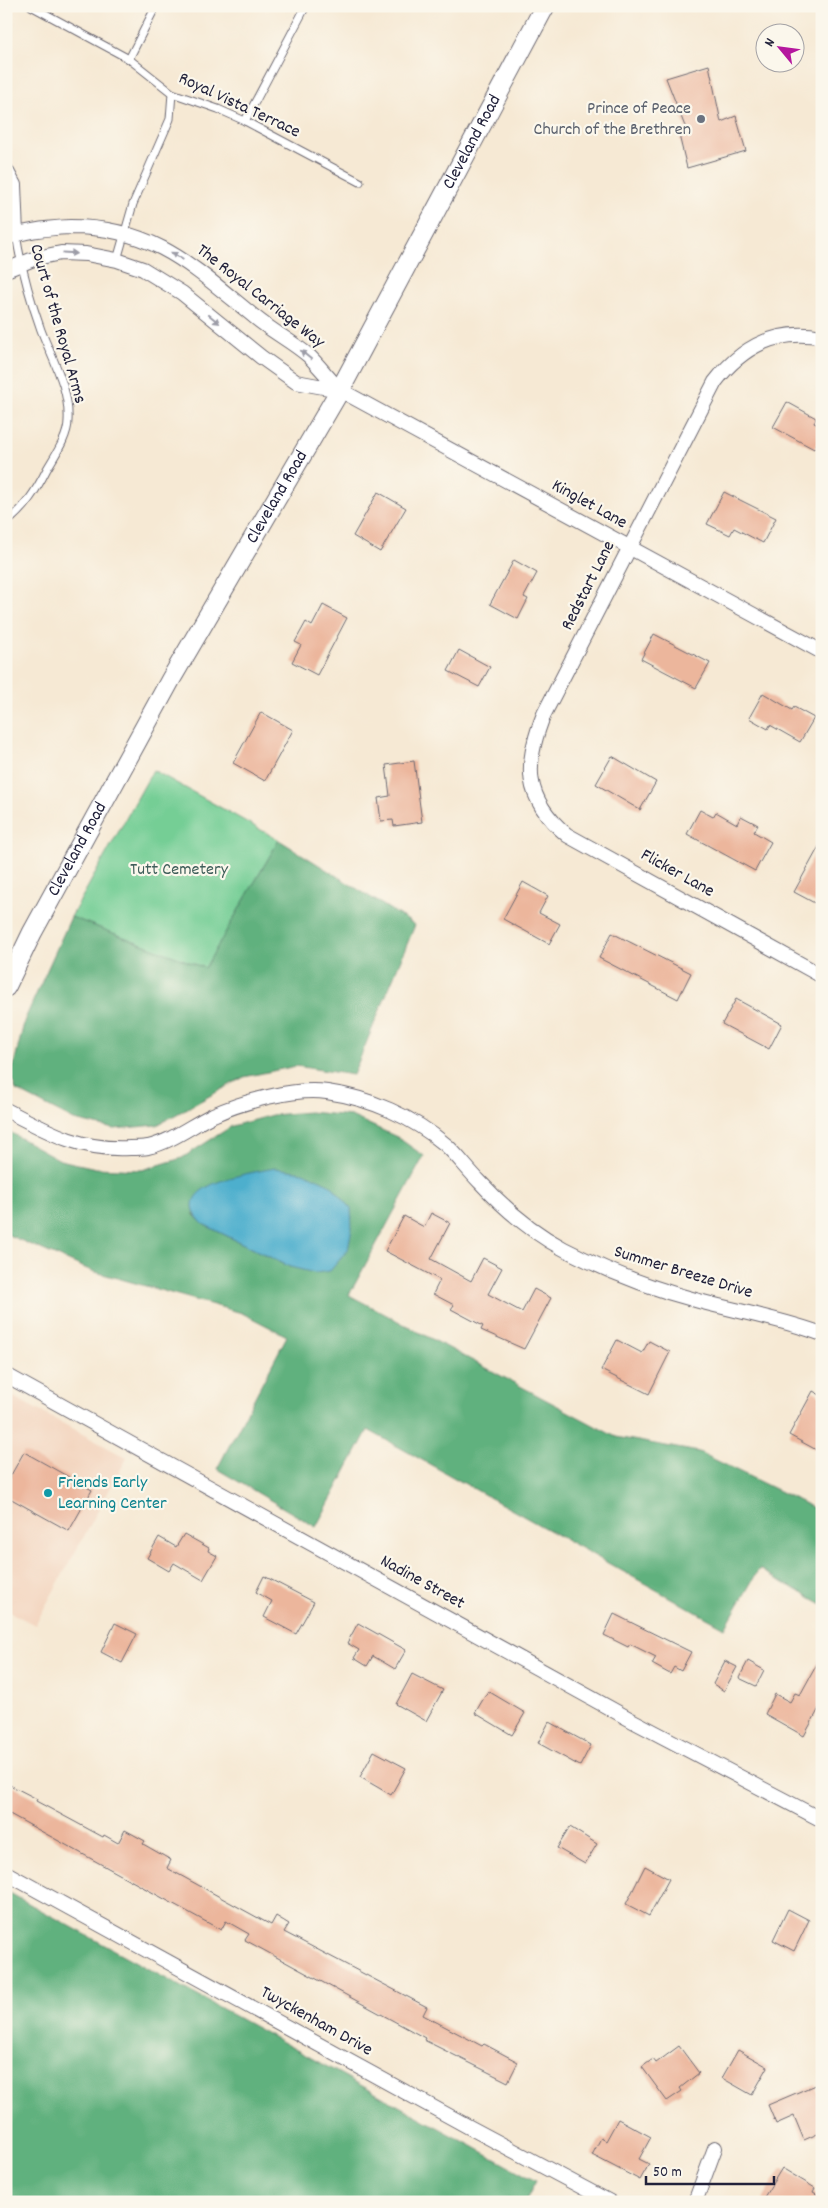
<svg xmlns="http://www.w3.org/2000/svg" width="828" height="2208" font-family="Dekko,sans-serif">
	<rect width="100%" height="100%" fill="#fbf7ec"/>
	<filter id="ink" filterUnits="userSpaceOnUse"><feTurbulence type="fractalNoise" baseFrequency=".02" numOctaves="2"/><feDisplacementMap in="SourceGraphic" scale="10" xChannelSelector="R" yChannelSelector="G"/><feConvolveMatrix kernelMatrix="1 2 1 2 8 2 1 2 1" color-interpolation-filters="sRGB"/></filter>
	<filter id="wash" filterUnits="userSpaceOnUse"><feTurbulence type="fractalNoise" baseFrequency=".0096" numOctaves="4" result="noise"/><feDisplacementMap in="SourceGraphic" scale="20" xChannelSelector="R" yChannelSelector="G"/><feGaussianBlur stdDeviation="1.12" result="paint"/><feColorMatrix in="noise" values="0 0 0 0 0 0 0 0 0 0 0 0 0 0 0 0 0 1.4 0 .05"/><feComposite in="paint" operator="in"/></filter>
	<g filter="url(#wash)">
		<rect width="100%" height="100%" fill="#f6e9d4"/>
		<path fill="#f3d4be" d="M6,1393L127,1458L35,1625L6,1610Z"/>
		<path fill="#75ce95" stroke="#4c7868" d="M153,770L279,840L205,968L71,917Z"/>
		<g fill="#60b17e" stroke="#416a5c" fill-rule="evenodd">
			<path d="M279,840L415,925L353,1075L296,1066L244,1077L157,1125L114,1129L74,1120L16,1090L11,1076L25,1019L71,917L205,968Z"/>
			<path d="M309,1112L351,1116L397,1137L424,1156L349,1295L616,1437L699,1452L822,1512V1604L759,1569L725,1628L368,1430L316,1527L217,1469L287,1336L242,1313L92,1271L6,1234V1130L60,1160L96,1168L142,1170L182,1158L232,1126L272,1115ZM193,1214L290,1267L203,1224Z"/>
			<path d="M6,1891L536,2181L525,2202H6Z"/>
		</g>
		<path fill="#4eafcd" stroke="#386884" d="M275,1168L303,1172L331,1185L351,1208L352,1229L348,1250L330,1271L315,1273L290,1267L203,1224C164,1185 250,1173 275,1168Z"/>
		<g id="blocks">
			<g fill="#ecb69c">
				<path d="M709,65L721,122L736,116L746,151L687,168L678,131L686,129L666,78Z"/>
				<path d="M787,402L816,418L814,423L822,427V435L814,449L773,427Z"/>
				<path d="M378,492L406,508L380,552L353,536Z"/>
				<path d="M724,492L776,518L763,543L734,528L730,535L707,524Z"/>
				<path d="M514,560L537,573L524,597L528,599L518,619L490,604Z"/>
				<path d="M323,605L347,618L317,675L292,662L301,645L295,642L306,622L312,626Z"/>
				<path d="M654,634L710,663L696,688L641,659Z"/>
				<path d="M459,650L490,667L479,687L448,671Z"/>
				<path d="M763,693L792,710L794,707L814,718L800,742L770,725L768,729L749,718Z"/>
				<path d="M261,712L293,730L265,781L233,763Z"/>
				<path d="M612,756L656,782L640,810L596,784Z"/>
				<path d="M414,761L422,822L394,826L393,820L381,821L378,798L390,796L386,765Z"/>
				<path d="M700,810L713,817L716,812L737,824L741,816L758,825L754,832L771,842L755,871L687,834Z"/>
				<path d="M822,841V907L794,892Z"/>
				<path d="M523,882L548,896L539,913L560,924L549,944L503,919Z"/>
				<path d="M612,933L691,973L678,999L599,958Z"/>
				<path d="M736,999L782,1024L769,1049L722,1024Z"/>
				<path d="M431,1213L450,1223L431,1259L471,1281L483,1258L502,1268L488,1294L522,1312L534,1289L551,1298L524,1349L481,1330L483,1326L451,1309L454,1305L433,1294L440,1280L385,1251L404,1216L424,1227Z"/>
				<path d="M617,1340L642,1353L649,1341L670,1352L649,1394L601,1370Z"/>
				<path d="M813,1391L822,1396V1453L789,1435Z"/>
				<path d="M24,1452L92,1490L69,1531L6,1496V1484Z"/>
				<path d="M184,1534L209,1548L208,1551L217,1556L203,1580L174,1563L169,1571L147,1558L159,1537L176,1547Z"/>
				<path d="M264,1576L314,1602L296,1634L264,1617L272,1601L256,1592Z"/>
				<path d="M614,1614L691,1652L681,1671L674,1667L670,1674L652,1664L656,1657L630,1644L628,1647L604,1635Z"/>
				<path d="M115,1623L137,1634L122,1663L101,1652Z"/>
				<path d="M358,1623L406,1650L395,1669L373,1656L367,1666L354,1658L359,1650L347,1643Z"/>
				<path d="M822,1655V1703L804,1736L765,1714L775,1694L790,1702L795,1693L800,1695Z"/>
				<path d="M725,1661L737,1667L724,1691L713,1684Z"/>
				<path d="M748,1661L764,1670L756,1686L739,1678Z"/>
				<path d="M412,1674L443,1690L426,1721L396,1704Z"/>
				<path d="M488,1691L525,1713L512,1735L475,1713Z"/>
				<path d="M549,1722L591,1745L580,1766L538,1743Z"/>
				<path d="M374,1751L406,1768L391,1795L360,1777Z"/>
				<path d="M6,1783L37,1799L36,1801L103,1837L104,1835L118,1843L125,1830L145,1841L143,1844L171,1860L167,1868L271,1925L276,1916L289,1924L284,1932L427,2007L423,2015L482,2046L484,2044L518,2062L508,2082L424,2040L425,2038L245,1940L249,1934L226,1921L221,1930L6,1812Z"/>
				<path d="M570,1827L597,1844L585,1864L557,1848Z"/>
				<path d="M645,1866L669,1879L649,1916L626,1904Z"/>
				<path d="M788,1909L809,1920L794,1951L773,1940Z"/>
				<path d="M679,2046L699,2073L680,2088L682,2091L667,2101L642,2067L653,2059L656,2063Z"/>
				<path d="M738,2050L768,2067L752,2095L722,2078Z"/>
				<path d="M815,2085L822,2102V2132L804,2140L794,2116L776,2124L768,2105Z"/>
				<path d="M618,2119L651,2137L639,2159L649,2164L640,2180L592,2155L601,2138L606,2141Z"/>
				<path d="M782,2168L815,2188L813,2192L822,2197V2202H761Z"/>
			</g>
		</g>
	</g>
	<g filter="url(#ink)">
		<use href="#blocks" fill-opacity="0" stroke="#6c6871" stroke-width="1"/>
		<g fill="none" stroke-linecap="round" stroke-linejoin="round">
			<defs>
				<g id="lane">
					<path d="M31,6L129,59L172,93L218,109L245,121L360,182"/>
					<path d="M129,59L156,6"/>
					<path d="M245,121L306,6"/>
					<path d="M117,260L133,204L170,119L172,93"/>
					<path d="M6,523C25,508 36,491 47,469C55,455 68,437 68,421C70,389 52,359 41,330C30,299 21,267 16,234"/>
				</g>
				<g id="street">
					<path d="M6,170L14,185L16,234"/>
					<path d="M6,238C26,230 49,228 70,227C156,227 194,268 256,318C273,332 293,342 309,356C320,367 329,379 340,390"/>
					<path d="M6,270L36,258L61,253L86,254L117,260L143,269L182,293L261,357L296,382L340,390L822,652"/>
					<path d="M822,337C776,328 742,347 715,382L544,714C524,764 523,798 567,835L822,976"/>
					<path d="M6,1110C48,1132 81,1151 130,1148C135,1148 142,1148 148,1147C171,1142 192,1125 213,1115C242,1102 295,1087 327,1092C370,1098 413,1117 446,1145C458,1156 468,1170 480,1182C505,1209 531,1232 564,1249C607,1271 653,1289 699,1301C740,1312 782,1319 822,1334"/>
					<path d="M6,1375L633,1721L822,1820"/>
					<path d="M6,1873L469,2127L610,2202"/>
					<path d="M695,2202L715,2148"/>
				</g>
				<g id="secondary">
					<path id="s1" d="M6,987L32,933L171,679L340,390L545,6"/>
				</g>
			</defs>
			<use href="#lane" stroke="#6c6871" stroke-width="9"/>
			<use href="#street" stroke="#6c6871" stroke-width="16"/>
			<use href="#secondary" stroke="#6c6871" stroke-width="21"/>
			<use href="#lane" stroke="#fff" stroke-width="7"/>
			<use href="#street" stroke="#fff" stroke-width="14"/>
			<use href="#secondary" stroke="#fff" stroke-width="19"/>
		</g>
		<defs><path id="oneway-solid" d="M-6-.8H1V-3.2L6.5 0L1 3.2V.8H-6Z" transform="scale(1.25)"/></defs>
		<g fill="#9c9ca7">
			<use href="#oneway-solid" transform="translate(70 253) rotate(3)"/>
			<use href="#oneway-solid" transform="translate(177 256) rotate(-148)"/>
			<use href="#oneway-solid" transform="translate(214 319) rotate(39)"/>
			<use href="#oneway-solid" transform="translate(306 355) rotate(-140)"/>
		</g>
	</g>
	<circle fill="#6b7280" stroke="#fbf7ec" stroke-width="2" cx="701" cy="119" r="5"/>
	<circle fill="#0f9aa8" stroke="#fbf7ec" stroke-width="2" cx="48" cy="1493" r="5"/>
	<g text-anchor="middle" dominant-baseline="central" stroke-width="4.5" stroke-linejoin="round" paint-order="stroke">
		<g font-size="18" fill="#22223b" stroke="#fbf7ec">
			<text transform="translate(239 106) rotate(25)">Royal Vista Terrace</text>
			<text stroke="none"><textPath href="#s1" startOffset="965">Cleveland Road</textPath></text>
			<text transform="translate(260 297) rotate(38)">The Royal Carriage Way</text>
			<text transform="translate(57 324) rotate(74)">Court of the Royal Arms</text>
			<text stroke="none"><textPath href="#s1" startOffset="560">Cleveland Road</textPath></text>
			<text transform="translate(589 505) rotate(29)">Kinglet Lane</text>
			<text transform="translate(589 586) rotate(-63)">Redstart Lane</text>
			<text stroke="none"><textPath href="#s1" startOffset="155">Cleveland Road</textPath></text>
			<text transform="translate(677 874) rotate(29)">Flicker Lane</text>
			<text transform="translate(683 1273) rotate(17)">Summer Breeze Drive</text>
			<text transform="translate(422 1583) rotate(29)">Nadine Street</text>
			<text transform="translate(316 2022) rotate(29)">Twyckenham Drive</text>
		</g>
		<g font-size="18" fill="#5b616d" stroke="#fbf7ec" text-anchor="end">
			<text x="691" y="109">Prince of Peace<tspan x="691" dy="21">Church of the Brethren</tspan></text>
		</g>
		<g font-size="18" fill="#3f5e5a" stroke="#fbf7ec">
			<text x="179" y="870">Tutt Cemetery</text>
		</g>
		<g font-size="18" fill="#0d838f" stroke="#fbf7ec" text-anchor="start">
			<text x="58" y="1483">Friends Early<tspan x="58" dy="21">Learning Center</tspan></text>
		</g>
	</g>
	<rect width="828" height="2208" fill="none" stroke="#fbf7ec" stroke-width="25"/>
	<g transform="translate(780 48) rotate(299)"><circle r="24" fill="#fbf7ec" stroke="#a4a2a5"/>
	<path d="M0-4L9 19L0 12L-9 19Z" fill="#b5179e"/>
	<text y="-8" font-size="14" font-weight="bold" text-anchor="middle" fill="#22223b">N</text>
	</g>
	<path d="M646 2176v8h128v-8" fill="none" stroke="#22223b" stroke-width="2.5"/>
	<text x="653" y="2176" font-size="15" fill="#22223b" stroke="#fbf7ec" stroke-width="4" paint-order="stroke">50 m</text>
</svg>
